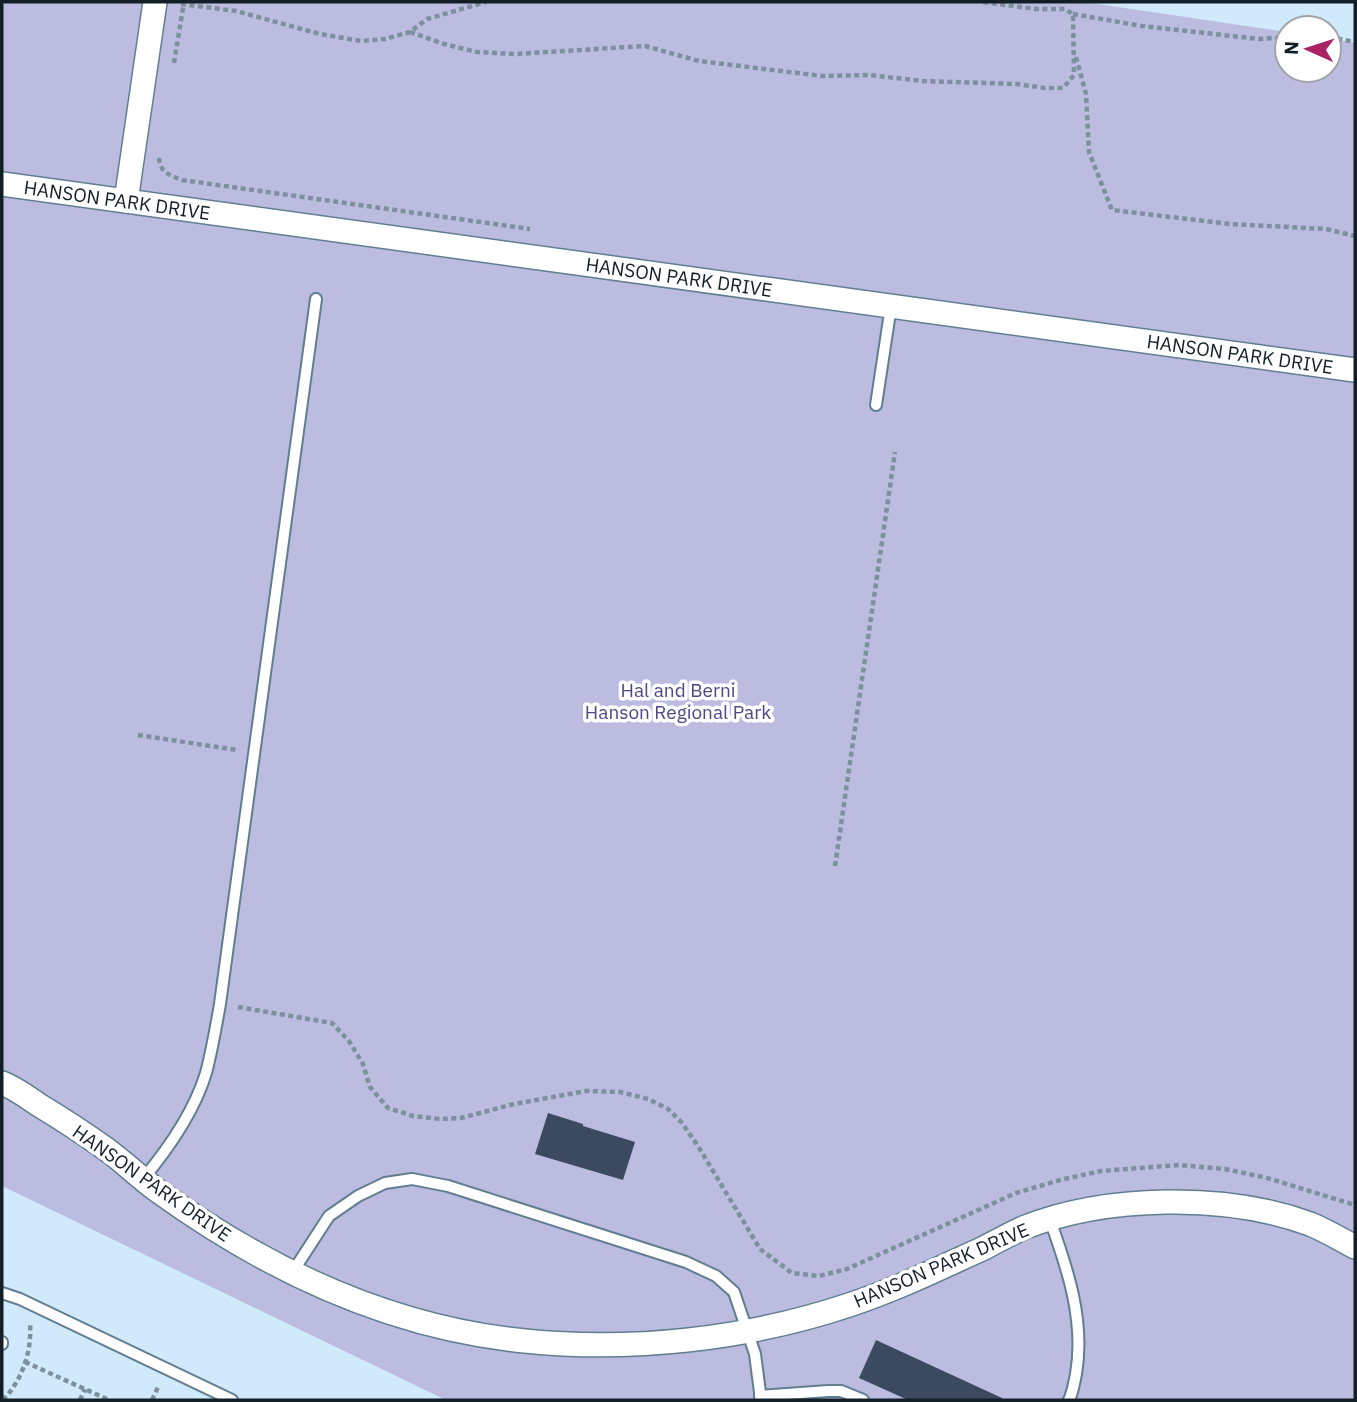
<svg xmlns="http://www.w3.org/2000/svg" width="1357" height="1402" font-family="'IBM Plex Sans',sans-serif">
	<rect width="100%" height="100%" fill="#d1eafb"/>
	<path fill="#bcbce0" d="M2,2H1084L1287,32V70H1329V38L1355,43V1400H446L2,1186Z"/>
	<g fill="#3b4961">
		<path d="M548,1113L583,1124V1126L635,1142L623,1180L535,1154Z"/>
		<path d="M876,1340L1002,1398L1001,1400H908L859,1378Z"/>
	</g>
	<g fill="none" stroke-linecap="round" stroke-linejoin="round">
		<defs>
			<g id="lane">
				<path d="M876,405L891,306"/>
				<path d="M143,1179C169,1148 194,1112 206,1073C212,1050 216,1027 220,1004L316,299"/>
				<path d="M1050,1220C1068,1270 1085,1321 1076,1374C1074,1383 1073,1392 1069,1400"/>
				<path d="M292,1273L329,1216L358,1196L385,1183L412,1179L448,1186L686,1262L716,1276L734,1292L755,1354L761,1400"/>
				<path d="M2,1293L20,1299L232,1400"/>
				<path d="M2,1342V1344"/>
				<path d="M760,1396L828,1391H841L863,1400"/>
			</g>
			<g id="street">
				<path d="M2,184L1355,370"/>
				<path d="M126,201L155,2"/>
				<path d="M2,1083C15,1088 27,1097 39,1105C62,1119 85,1134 106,1149C124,1162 140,1178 158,1191C266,1269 391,1328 525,1341C632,1352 747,1339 849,1305C895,1290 940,1268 984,1248C997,1241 1010,1234 1023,1228C1106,1195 1226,1193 1310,1224C1325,1230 1340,1239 1355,1247"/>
			</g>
		</defs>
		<use href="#lane" stroke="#617d90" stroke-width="14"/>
		<use href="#street" stroke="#617d90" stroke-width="26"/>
		<g stroke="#7d909d" stroke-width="4.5" stroke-dasharray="5 3.5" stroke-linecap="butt">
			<path d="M181,4L236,11L320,34L361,41L385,39L410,32L427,19L486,2"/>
			<path d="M1073,14L1142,26L1259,39L1287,37"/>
			<path d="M410,32L444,44L477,52L516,54L645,46L699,61L822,76L869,75L923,81L1017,84L1045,88H1063L1074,75L1073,14L1065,9H1036L983,2"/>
			<path d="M1329,37L1355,42"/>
			<path d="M1076,57L1086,94L1089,152L1112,210L1230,224L1326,229L1355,236"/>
			<path d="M174,63L184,2"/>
			<path d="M159,158C160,173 170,175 182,180L530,229"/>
			<path d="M138,735L237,750"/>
			<path d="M835,866L895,452"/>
			<path d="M238,1007L332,1023L349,1041L363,1064L370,1087L388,1108L413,1116L440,1119L461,1118L514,1104L586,1091L620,1092L648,1099L668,1109L682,1123L698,1146L760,1249L792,1273L819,1276L847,1269L1016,1193L1060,1180L1101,1171L1179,1165L1225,1169L1267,1178L1355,1205"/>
			<path d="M25,1362L109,1400"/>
			<path d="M3,1400C22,1380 32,1352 30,1324"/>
			<path d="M80,1400L85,1389"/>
			<path d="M152,1400L159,1385"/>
		</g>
		<use href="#lane" stroke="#fff" stroke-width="10"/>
		<use href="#street" stroke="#fff" stroke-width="23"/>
	</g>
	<g text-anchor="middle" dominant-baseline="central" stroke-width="7" stroke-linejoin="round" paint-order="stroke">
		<g font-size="19" fill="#131f26" stroke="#fff">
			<text transform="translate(117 200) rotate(8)">HANSON PARK DRIVE</text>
			<text transform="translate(679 277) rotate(8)">HANSON PARK DRIVE</text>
			<text transform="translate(1240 354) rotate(8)">HANSON PARK DRIVE</text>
			<text transform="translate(152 1183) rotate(35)">HANSON PARK DRIVE</text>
			<text transform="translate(941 1265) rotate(-23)">HANSON PARK DRIVE</text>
		</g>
		<g font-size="19" fill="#4d4984" stroke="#fff">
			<text x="678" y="690">Hal and Berni<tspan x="678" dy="22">Hanson Regional Park</tspan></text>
		</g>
	</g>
	<rect width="1357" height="1402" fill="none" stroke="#131f26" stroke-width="7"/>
	<g transform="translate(1308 49) rotate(273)"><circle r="33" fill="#ffffff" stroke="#a1a5a8" stroke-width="2"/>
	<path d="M0-5L12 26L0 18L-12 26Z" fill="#aa2165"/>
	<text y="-10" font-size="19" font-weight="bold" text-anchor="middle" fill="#131f26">N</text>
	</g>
</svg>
